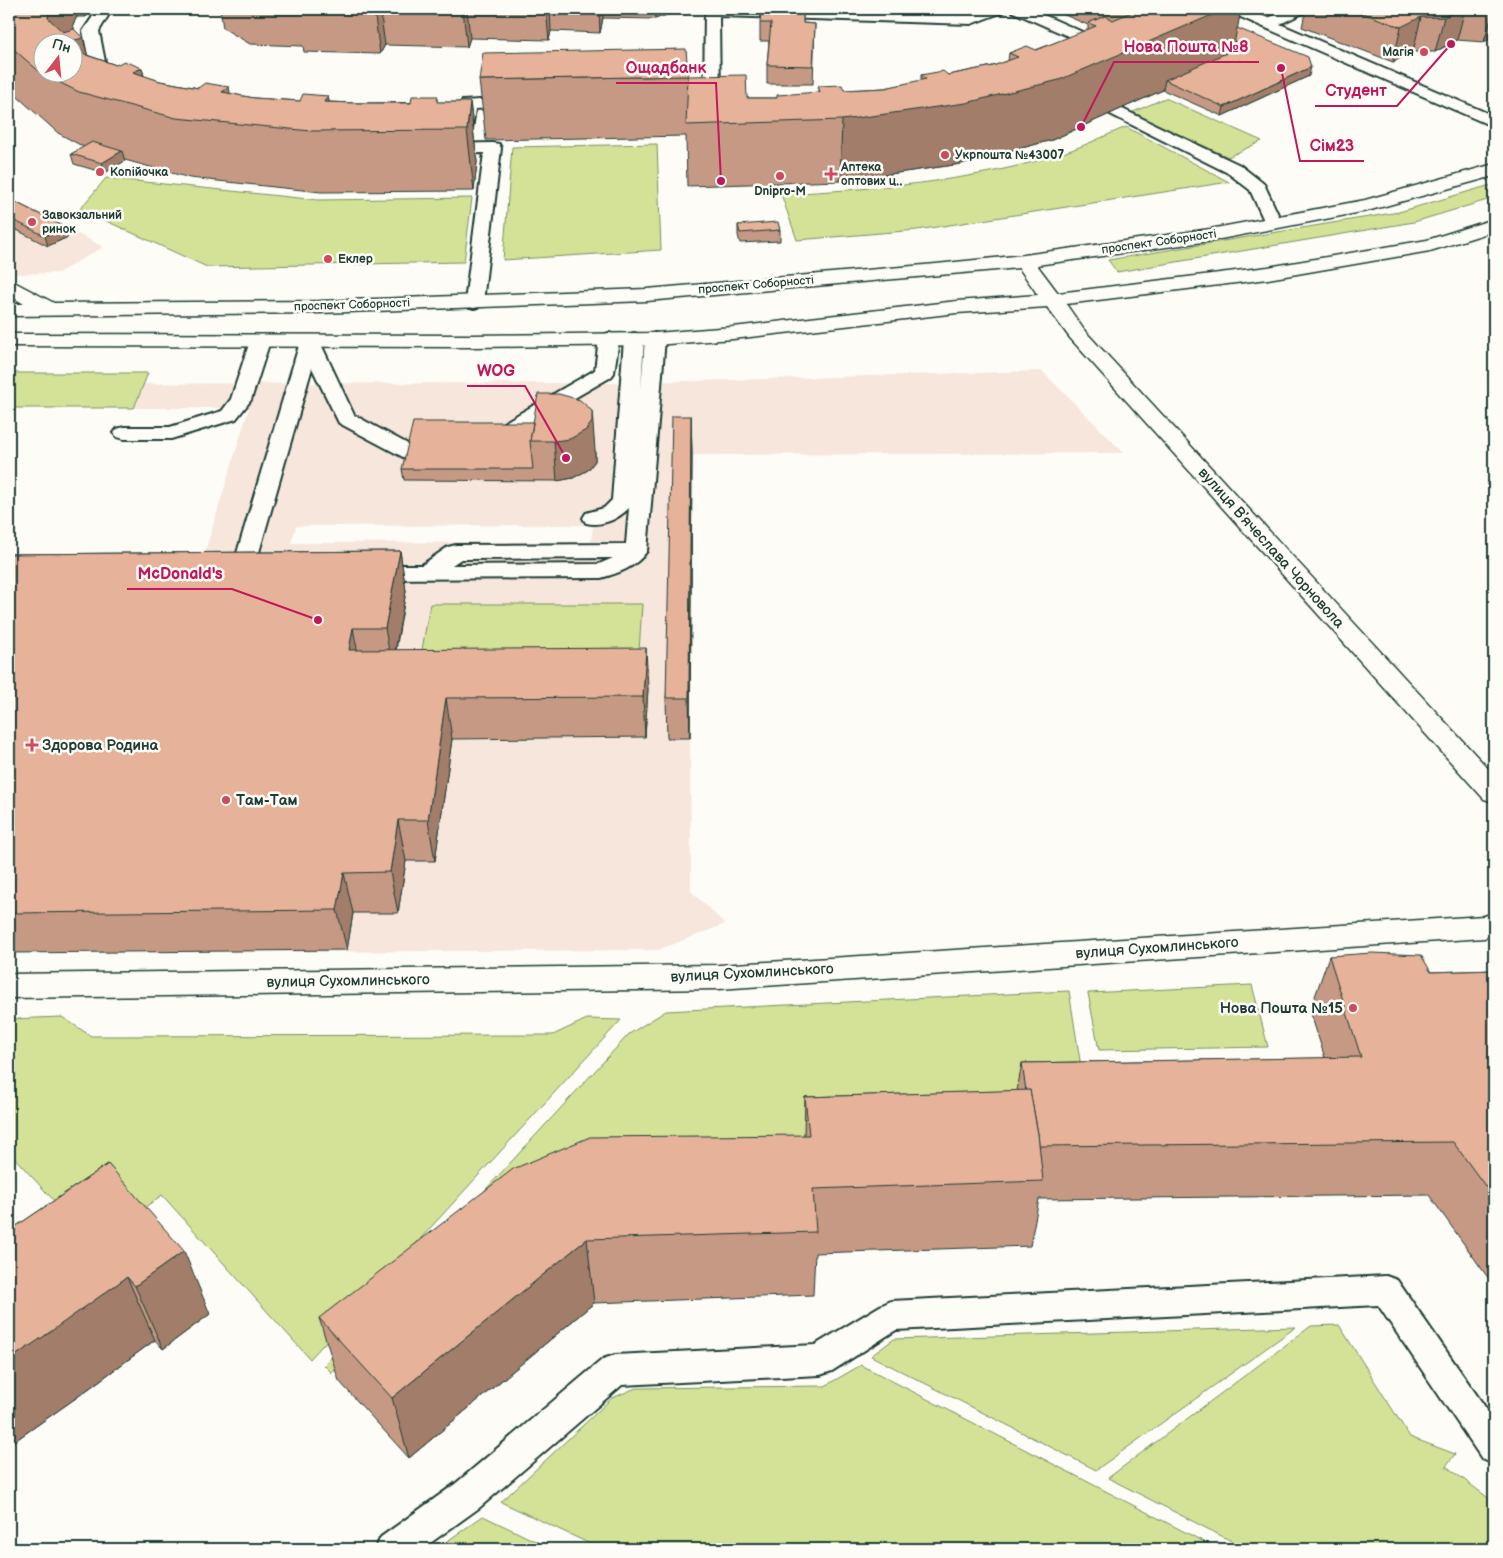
<svg xmlns="http://www.w3.org/2000/svg" width="1503" height="1558" font-family="'Balsamiq Sans',sans-serif">
	<rect width="100%" height="100%" fill="#fdfcf7"/>
	<filter id="ink" filterUnits="userSpaceOnUse"><feTurbulence type="fractalNoise" baseFrequency=".02" numOctaves="2"/><feDisplacementMap in="SourceGraphic" scale="10" xChannelSelector="R" yChannelSelector="G"/><feConvolveMatrix kernelMatrix="1 2 1 2 8 2 1 2 1" color-interpolation-filters="sRGB"/></filter>
	<g filter="url(#ink)">
		<g fill="#f6e6db" fill-rule="evenodd">
			<path d="M9,198L103,247L58,273L9,274Z"/>
			<path d="M1042,371L1124,453L692,455L690,738L691,891L725,924L658,950L9,953V566L201,565L249,408H9V384L620,383ZM593,525L591,542L291,543L296,526Z"/>
		</g>
		<g fill="#d3e296" stroke="#799065">
			<path d="M1165,98L1262,141L1228,157L1131,113Z"/>
			<path d="M1126,127L1229,182L917,230L797,240L781,194C875,189 977,182 1066,152C1087,145 1106,135 1126,127Z"/>
			<path d="M657,144L661,250L503,260L512,147Z"/>
			<path d="M106,178L318,200L472,198L464,262L207,267L80,209Z"/>
			<path d="M1494,184V198L1414,222L1117,272L1108,260L1399,212Z"/>
			<path d="M9,373H148L134,408H9Z"/>
			<path d="M430,604H642L638,667H419Z"/>
			<path d="M1252,985L1268,1047L1099,1050L1088,993Z"/>
			<path d="M1069,991L1087,1105L517,1226L332,1373L324,1365L629,1034L666,1011Z"/>
			<path d="M62,1017L91,1036L553,1035L587,1019L621,1020L310,1359L162,1195L94,1244L9,1152V1019Z"/>
			<path d="M1339,1325L1410,1437L1455,1454L1446,1466L1491,1500L1494,1496V1549H1247L1108,1478L1311,1326Z"/>
			<path d="M1296,1327L1096,1470L871,1356L894,1339Z"/>
			<path d="M861,1365L1218,1549H601L501,1502L612,1398L636,1388L825,1386Z"/>
			<path d="M483,1516L552,1549H436Z"/>
		</g>
		<g fill="none" stroke-linecap="round" stroke-linejoin="round">
			<defs>
				<g id="lane">
					<path d="M98,9H112L99,31L107,72L121,79L123,82L121,85C111,88 98,83 92,75L83,31Z"/>
					<path d="M705,9H784L969,14L985,9H1005L1003,12L971,24L719,16L720,102L718,105H700L698,102L704,98Z"/>
					<path d="M1011,9H1030L1112,45L1115,48L1112,51H1102L1013,12Z"/>
					<path d="M1227,9H1246L1268,18L1288,9H1307L1305,12L1280,24L1494,116V127L1229,12Z"/>
					<path d="M516,98L522,100L524,103L522,106L475,109L471,136L469,140H457L455,136L460,104L462,101Z"/>
					<path d="M1116,106L1240,165L1264,184L1282,223L1279,227L1273,228L1267,227L1250,190L1228,173L1110,114L1108,111L1110,108Z"/>
					<path d="M493,143L499,144L501,148L483,302L481,306L474,308L467,306L465,302L484,153L440,154L434,153L432,149L434,145L440,144Z"/>
					<path d="M609,333L616,335L619,339L614,373L611,377L507,437L500,439L493,437L490,433L493,429L595,370L599,339L602,335Z"/>
					<path d="M634,333L641,335L644,339L641,389L645,339L648,335L655,333L662,335L665,339L647,551C636,567 619,573 601,578L368,579L360,577L357,572L360,567L368,565H422L448,547L456,545L626,544L629,508C618,519 602,527 586,523L583,518L586,513L604,508L612,500L624,339L627,335ZM613,558L599,564L452,565L461,559Z"/>
					<path d="M260,335L267,337L270,341L251,400L236,419L171,439H124L117,437L114,433L117,429L124,427H170L222,411L231,399L250,341L253,337Z"/>
					<path d="M310,336L317,338L320,342L354,415L417,449L420,453L417,457L410,459L403,457L339,423L312,368L253,573L250,578L242,580L234,578L231,573L300,342L303,338Z"/>
					<path d="M1386,1276L1397,1280L1494,1420V1464L1482,1459L1378,1305L896,1330L832,1371L820,1375L622,1385L479,1508L422,1549H375L381,1537L455,1484L603,1359L615,1355L815,1345L880,1306L891,1301Z"/>
				</g>
				<path id="street" d="M1494,913V935L1484,938L719,989L9,998V974L719,965L1484,916Z"/>
				<path id="secondary" d="M1494,164V176L1367,211L1210,241L1037,265L1058,293L1268,267L1427,240L1494,219V231L1430,251L1268,279L1066,304L1084,330L1494,775V802L1484,799L1070,338L1047,307L957,313L733,339L655,345L470,347L9,346V334L470,335L655,333L733,327L957,301L1038,295L1019,268L647,301L320,313L9,316V304H24L9,295V281L16,283L54,303L320,301L647,289L936,264L1024,255L1210,229L1365,200Z"/>
			</defs>
			<use href="#lane" stroke="#1f3d34" stroke-width="4"/>
			<use href="#street" stroke="#1f3d34" stroke-width="3"/>
			<use href="#secondary" stroke="#1f3d34" stroke-width="3"/>
			<use href="#lane" fill="#fdfcf7" fill-rule="evenodd"/>
			<use href="#street" fill="#fdfcf7" fill-rule="evenodd"/>
			<use href="#secondary" fill="#fdfcf7" fill-rule="evenodd"/>
		</g>
		<g fill="#c69984" stroke="#1f3d34">
			<path d="M9,9H91L86,17H77L73,24L74,30L83,38L87,55L116,65L142,68L144,76L160,81L254,98L300,101L328,96L329,102L355,103L470,102L477,162L474,191L321,192L190,178L125,160L105,173L74,164L71,154L84,147L58,133L9,89Z"/>
			<path d="M220,9H683L655,19L603,18L600,33L551,31L549,40L470,38L467,47L385,45L380,54L304,52L303,46L250,44L223,28Z"/>
			<path d="M803,9V23L815,24L813,84H767V65L769,41H760V23Z"/>
			<path d="M1060,9H1241L1237,28L1309,76L1222,116L1163,90L1052,140L961,164L840,181L687,186L686,136L486,140L479,80L688,76L747,98H777L818,92V86L844,90L885,88L921,81V75H948L993,66L1008,61L1009,53L1036,50L1088,30V25L1060,13Z"/>
			<path d="M1306,9H1494L1484,42L1457,40L1435,52H1413L1393,62L1302,27Z"/>
			<path d="M9,199L65,227L68,237L48,246L9,226Z"/>
			<path d="M738,225L780,230V241L740,243L738,235Z"/>
			<path d="M691,416L692,455L690,738H667L666,698Z"/>
			<path d="M533,422L595,450V461L588,470L573,478L557,481L404,480L402,469Z"/>
			<path d="M400,551L406,591L396,650L648,688L645,737L452,739L435,861H406L398,913H353L347,950L9,953V554Z"/>
			<path d="M1329,956L1431,972L1494,970V1286L1429,1195L1039,1199L1030,1246L815,1253L813,1295L594,1303L409,1458L339,1381L319,1318L804,1135L805,1097L1017,1091L1022,1063L1325,1058L1310,1011Z"/>
			<path d="M108,1164L210,1314L163,1349L155,1340L76,1398L9,1445V1231Z"/>
		</g>
		<g fill="#a17d6b" stroke="#1f3d34">
			<path d="M49,9H75L77,17L73,24L77,39L83,38L98,96L48,18Z"/>
			<path d="M84,9H91L86,17Z"/>
			<path d="M374,9H380L385,45L380,54Z"/>
			<path d="M463,9H467L470,38L467,47Z"/>
			<path d="M546,9H550L551,31L549,40Z"/>
			<path d="M599,9H603V18L600,33Z"/>
			<path d="M654,9H683L655,19Z"/>
			<path d="M1226,9H1241L1232,59L1165,80L1163,90L1052,140L961,164L840,181L842,120Z"/>
			<path d="M1397,9H1465L1457,40L1435,52L1444,17H1421L1413,52L1393,62L1401,27L1393,24Z"/>
			<path d="M1494,9V37L1484,42Z"/>
			<path d="M1311,67L1309,76L1222,116L1224,107Z"/>
			<path d="M142,68L152,111L133,72Z"/>
			<path d="M229,87L236,124L222,92Z"/>
			<path d="M328,96L334,131L324,102Z"/>
			<path d="M470,102L477,162L474,191L467,130Z"/>
			<path d="M122,151L125,161L105,173L102,163Z"/>
			<path d="M65,227L68,237L48,246L45,236Z"/>
			<path d="M592,411L595,450V461L588,470L573,478L557,481L554,441Z"/>
			<path d="M691,416L692,455L690,738L689,698Z"/>
			<path d="M400,551L406,591L392,668L385,628Z"/>
			<path d="M353,628L361,669L349,650Z"/>
			<path d="M646,648L648,688L645,737L643,697Z"/>
			<path d="M446,698L452,739L435,861L428,820Z"/>
			<path d="M398,820L406,861L398,913L390,872Z"/>
			<path d="M344,873L353,913L347,950L337,910Z"/>
			<path d="M587,1239L594,1303L409,1458L392,1398Z"/>
			<path d="M184,1251L210,1314L163,1349L135,1286Z"/>
			<path d="M127,1277L155,1340L76,1398L9,1445V1360Z"/>
		</g>
		<g fill="#e6b299" stroke="#1f3d34" fill-rule="evenodd">
			<path d="M9,9H49L48,18L63,32L74,29L83,38L71,41L86,55L116,65L124,61L142,68L133,72L160,81L198,88L205,83L229,87L222,92L254,98L300,101L303,94L328,96L324,102L355,103H411L412,96H438L437,102H470L467,130L311,131L176,118L79,92L42,74L9,45ZM42,42H72V72H42Z"/>
			<path d="M761,9H803V23L815,24L813,66L767,65L771,23H760Z"/>
			<path d="M1139,9H1226L1059,80L966,103L842,120L686,125L688,76L746,75L747,98H777V95L820,92L818,86L842,85L844,90L885,88L926,79L921,75L943,71L948,75L993,66L1018,57L1009,53L1027,46L1036,50L1096,26L1088,23L1105,16L1113,20Z"/>
			<path d="M1351,9H1385L1396,13L1438,9H1461L1444,17H1421L1401,27Z"/>
			<path d="M1237,28L1308,57L1311,67L1224,107L1165,80L1233,50Z"/>
			<path d="M686,49L688,76L479,80L483,53Z"/>
			<path d="M92,142L122,151L102,163L71,154Z"/>
			<path d="M9,199L65,227L45,236L9,218Z"/>
			<path d="M778,222L780,230L740,233L738,225Z"/>
			<path d="M538,394H559L580,400L592,411V422L586,430L570,439L554,441H530Z"/>
			<path d="M672,416H691L689,698H666Z"/>
			<path d="M413,422H533L530,441L533,469H402Z"/>
			<path d="M400,551L385,628H353L349,650L646,648L643,697L446,698L428,820H398L390,872L344,873L337,910L9,913V554Z"/>
			<path d="M1372,953L1421,955L1431,972L1494,970V1198L1453,1142L1039,1146L1038,1134L1030,1090L1026,1091L1022,1063L1361,1057L1329,956Z"/>
			<path d="M1030,1090L1038,1134L1043,1181L813,1189L816,1232L587,1239L392,1398L319,1318L513,1169L590,1137L809,1135L805,1097Z"/>
			<path d="M108,1164L184,1251L135,1286L127,1277L43,1337L9,1360V1231Z"/>
		</g>
	</g>
	<g fill="#d1495b" stroke="#fdfcf7" stroke-width="2">
		<circle cx="1424" cy="52" r="5"/>
		<circle cx="945" cy="155" r="5"/>
		<circle cx="100" cy="172" r="5"/>
		<path d="M828.5 166.5h5v5h5v5h-5v5h-5v-5h-5v-5h5z"/>
		<circle cx="780" cy="176" r="5"/>
		<circle cx="32" cy="222" r="5"/>
		<circle cx="328" cy="259" r="5"/>
		<path d="M29.5 737.5h5v5h5v5h-5v5h-5v-5h-5v-5h5z"/>
		<circle cx="226" cy="800" r="5"/>
		<circle cx="1353" cy="1008" r="5"/>
	</g>
	<g text-anchor="middle" dominant-baseline="central" stroke-width="5" stroke-linejoin="round" paint-order="stroke">
		<g font-size="12" font-weight="bold" fill="#1f3d34" stroke="#fdfcf7" text-anchor="start">
			<text x="1414" y="52" text-anchor="end">Магія</text>
			<text x="955" y="155">Укрпошта №43007</text>
			<text x="841" y="167">Аптека<tspan x="841" dy="14">оптових ц‥</tspan></text>
			<text x="110" y="172">Копійочка</text>
			<text x="780" y="191" text-anchor="middle">Dnipro-M</text>
			<text x="42" y="215">Завокзальний<tspan x="42" dy="14">ринок</tspan></text>
			<text x="338" y="259">Еклер</text>
		</g>
		<g font-size="12" fill="#1f3d34" stroke="#fdfcf7">
			<text transform="translate(1159 242) rotate(-8)">проспект Соборності</text>
			<text transform="translate(756 285) rotate(-5)">проспект Соборності</text>
			<text transform="translate(352 305) rotate(-2)">проспект Соборності</text>
		</g>
		<g font-size="15" fill="#1f3d34" stroke="#fdfcf7">
			<text transform="translate(1271 548) rotate(48)">вулиця Вʼячеслава Чорновола</text>
			<text transform="translate(1157 948) rotate(-4)">вулиця Сухомлинського</text>
			<text transform="translate(752 973) rotate(-3)">вулиця Сухомлинського</text>
			<text transform="translate(348 981) rotate(-1)">вулиця Сухомлинського</text>
		</g>
		<g font-size="15" font-weight="bold" fill="#1f3d34" stroke="#fdfcf7" text-anchor="start">
			<text x="42" y="745">Здорова Родина</text>
			<text x="236" y="800">Там-Там</text>
			<text x="1343" y="1008" text-anchor="end">Нова Пошта №15</text>
		</g>
	</g>
	<path fill="none" stroke="#c2185b" stroke-width="2" d="M1081 127L1114 62H1259M721 181L716 83H616M1451 44L1397 106H1315M1281 68L1300 161H1364M566 458L525 386H467M318 620L232 589H127"/>
	<g fill="#c2185b" stroke="#fdfcf7" stroke-width="2">
		<circle cx="1081" cy="127" r="5"/>
		<circle cx="721" cy="181" r="5"/>
		<circle cx="1451" cy="44" r="5"/>
		<circle cx="1281" cy="68" r="5"/>
		<circle cx="566" cy="458" r="5"/>
		<circle cx="318" cy="620" r="5"/>
	</g>
	<g font-size="16" text-anchor="middle" font-weight="bold" fill="#c2185b" stroke="#fdfcf7" stroke-width="5" stroke-linejoin="round" paint-order="stroke">
		<text x="1186" y="52">Нова Пошта №8</text>
		<text x="666" y="73">Ощадбанк</text>
		<text x="1356" y="96">Студент</text>
		<text x="1332" y="151">Сім23</text>
		<text x="496" y="376">WOG</text>
		<text x="180" y="579">McDonald's</text>
	</g>
	<rect width="1503" height="1558" fill="none" stroke="#fdfcf7" stroke-width="30"/>
	<rect x="15" y="15" width="1473" height="1528" fill="none" stroke="#1f3d34" stroke-width="2" filter="url(#ink)"/>
	<g transform="translate(58 58) rotate(16)"><circle r="24" fill="#fdfcf7" stroke="#a4b0a9"/>
	<path d="M0-4L9 19L0 12L-9 19Z" fill="#d1495b"/>
	<text y="-8" font-size="14" font-weight="bold" text-anchor="middle" fill="#1f3d34">Пн</text>
	</g>
</svg>
